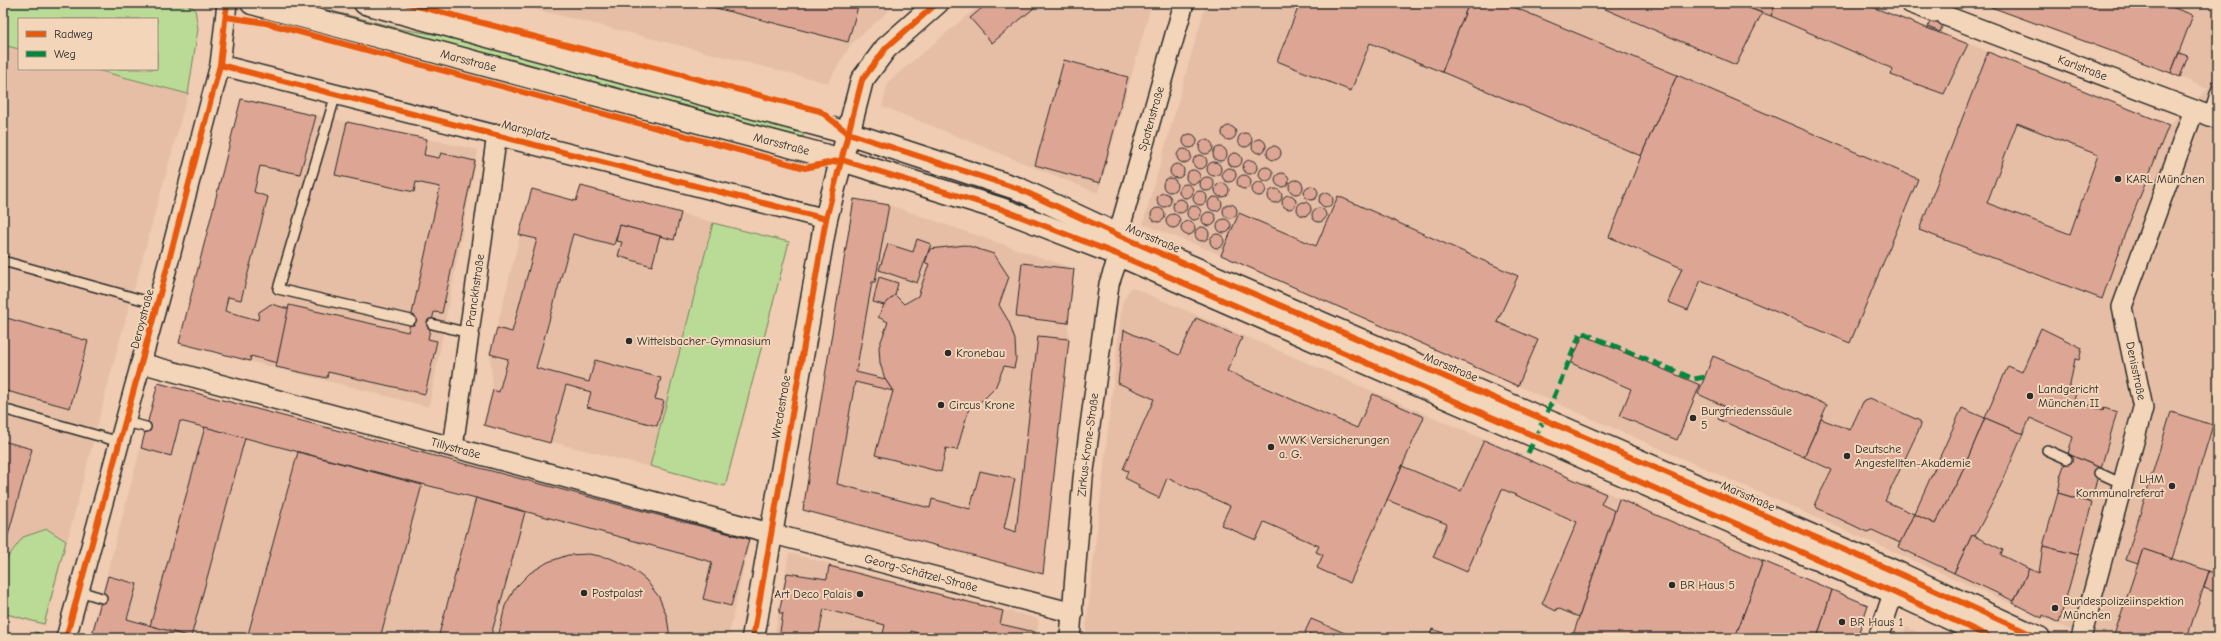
<svg xmlns="http://www.w3.org/2000/svg" width="2221" height="641" font-family="'Comic Neue',sans-serif">
	<rect width="100%" height="100%" fill="#efccb2"/>
	<filter id="ink" filterUnits="userSpaceOnUse"><feTurbulence type="fractalNoise" baseFrequency=".025" numOctaves="2"/><feDisplacementMap in="SourceGraphic" scale="8" xChannelSelector="R" yChannelSelector="G"/><feConvolveMatrix kernelMatrix="1 2 1 2 8 2 1 2 1" color-interpolation-filters="sRGB"/></filter>
	<g filter="url(#ink)">
		<g fill="#e6bea6">
			<path d="M511,3H898L851,44L828,83Z"/>
			<path d="M982,3H1152L1098,193L882,106L889,81Z"/>
			<path d="M1206,3H1862L1940,32L2169,125L2208,89L2171,73L1982,3H2218V638H2089L1221,255L1143,224Z"/>
			<path d="M3,45L19,49V69H93L188,94L116,354L45,626L3,614Z"/>
			<path d="M241,99L478,150L429,407L179,343Z"/>
			<path d="M581,186L789,243L726,486L484,425L493,390L490,354L532,189L576,201Z"/>
			<path d="M854,199L889,205L1074,269L1068,322L1069,339L1043,574L803,510Z"/>
			<path d="M1131,287L1868,605L1857,638H1085L1122,303Z"/>
			<path d="M158,382L750,539L728,638H90Z"/>
			<path d="M789,553L1039,619L1036,638H774Z"/>
			<path d="M1906,627L1931,638H1903Z"/>
		</g>
		<g fill="#badb95" stroke="#728360">
			<path d="M3,3H183L195,9L198,29L188,94L93,69H157V19H19V49L3,45Z"/>
			<path d="M282,3H301L401,29L439,35L804,132L803,137L675,103L643,99Z"/>
			<path d="M713,223L789,242L725,486L650,466Z"/>
			<path d="M47,529L66,541L44,624L3,613V570L7,558L23,537Z"/>
		</g>
		<g fill="#dda694" stroke="#2b2b2b" fill-rule="evenodd">
			<path d="M696,3H859L848,42Z"/>
			<path d="M988,3H1040L992,43L970,18Z"/>
			<path d="M1286,3H1469L1442,72L1370,43L1351,91L1277,61L1298,8Z"/>
			<path d="M1469,3H1504L1677,75L1641,156L1442,72Z"/>
			<path d="M1591,3H1736L1762,13L1736,65Z"/>
			<path d="M1736,3H1776L1771,16Z"/>
			<path d="M1776,3H1862L1968,44L1944,94L1891,75L1893,69L1771,16Z"/>
			<path d="M1937,3H1951L1940,32L1928,27Z"/>
			<path d="M1992,3H2161L2193,15L2171,73L1991,7Z"/>
			<path d="M1988,52L2169,125L2124,236L2102,299L1919,230ZM2017,123L2098,155L2070,234L1987,203Z"/>
			<path d="M2179,53L2188,56L2180,77L2171,73Z"/>
			<path d="M1064,60L1128,77L1100,183L1035,165Z"/>
			<path d="M1677,75L1918,179L1850,343L1701,280L1688,310L1668,302L1682,268L1609,237L1641,156Z"/>
			<path d="M241,99L316,116L300,174L260,166L254,192L268,197L241,300L228,297L225,311L258,320L259,312L271,304L289,309L277,363L251,356L250,361L179,343Z"/>
			<path d="M347,122L427,139L424,155L439,158L441,153L475,161L442,313L434,312L428,339L437,341L425,394L328,372L327,378L276,367L289,305L408,332L440,187L416,182L414,192L335,175Z"/>
			<circle cx="1229" cy="133" r="7"/>
			<circle cx="1245" cy="140" r="7"/>
			<circle cx="1190" cy="141" r="7"/>
			<circle cx="1259" cy="146" r="7"/>
			<circle cx="1206" cy="147" r="7"/>
			<circle cx="1274" cy="153" r="7"/>
			<circle cx="1220" cy="154" r="7"/>
			<circle cx="1184" cy="156" r="7"/>
			<circle cx="1235" cy="160" r="7"/>
			<circle cx="1200" cy="162" r="7"/>
			<circle cx="1250" cy="167" r="7"/>
			<circle cx="1214" cy="169" r="7"/>
			<circle cx="1177" cy="171" r="7"/>
			<circle cx="1266" cy="174" r="7"/>
			<circle cx="1229" cy="175" r="7"/>
			<circle cx="1193" cy="177" r="7"/>
			<circle cx="1282" cy="180" r="7"/>
			<circle cx="1244" cy="182" r="7"/>
			<circle cx="1207" cy="184" r="7"/>
			<circle cx="1170" cy="185" r="7"/>
			<circle cx="1296" cy="187" r="7"/>
			<circle cx="1259" cy="189" r="7"/>
			<circle cx="1222" cy="190" r="7"/>
			<circle cx="1186" cy="191" r="7"/>
			<circle cx="1311" cy="193" r="7"/>
			<path d="M581,186L681,213L674,240L620,225L614,245L573,234L536,368L589,382L595,360L661,378L655,399L664,401L657,426L587,407L591,392L566,385L550,443L484,425L493,390L499,392L508,359L490,354L497,328L512,332L537,239L519,235L532,189L576,201Z"/>
			<circle cx="1275" cy="196" r="7"/>
			<circle cx="1200" cy="198" r="7"/>
			<circle cx="1326" cy="200" r="7"/>
			<circle cx="1164" cy="200" r="7"/>
			<circle cx="1289" cy="202" r="7"/>
			<path d="M1338,196L1518,276L1497,322L1538,340L1518,386L1221,255L1239,213L1316,246Z"/>
			<circle cx="1215" cy="204" r="7"/>
			<circle cx="1180" cy="206" r="7"/>
			<path d="M854,199L889,205L875,282H872L856,372L885,379L893,391L855,382L837,484L930,508L932,499L970,509L980,471L1015,479L1004,528L1016,532L1038,336L1069,339L1043,574L803,510Z"/>
			<circle cx="1304" cy="209" r="7"/>
			<circle cx="1230" cy="211" r="7"/>
			<circle cx="1194" cy="213" r="7"/>
			<circle cx="1158" cy="215" r="7"/>
			<circle cx="1319" cy="215" r="7"/>
			<circle cx="1209" cy="219" r="7"/>
			<circle cx="1173" cy="221" r="7"/>
			<circle cx="1224" cy="226" r="7"/>
			<circle cx="1188" cy="228" r="7"/>
			<path d="M620,225L660,236L652,266L618,256L622,242L616,241Z"/>
			<circle cx="1202" cy="234" r="7"/>
			<circle cx="1217" cy="241" r="7"/>
			<path d="M917,239L931,244L917,283L879,270L888,244L913,252Z"/>
			<path d="M965,245L994,254L1009,277L999,305L1009,322L1015,340L1016,359L1014,368L1004,366L995,388L983,400L969,408L957,450L946,448L941,472L875,455L893,391L885,379L880,363L879,347L888,322L878,317L884,305L895,295L904,304L918,296L929,264L925,263L930,249Z"/>
			<path d="M1022,263L1074,269L1068,323L1016,317Z"/>
			<path d="M879,277L898,283L895,295L884,305L873,302Z"/>
			<path d="M3,317L88,341L70,408L3,390Z"/>
			<path d="M1196,318L1242,338L1227,371L1357,428L1373,394L1424,417L1350,583L1317,568L1323,555L1316,552L1319,546L1264,522L1256,540L1221,525L1230,506L1167,478L1159,498L1138,488L1139,485L1125,478L1128,471L1123,469L1154,399L1118,383L1124,330L1179,355Z"/>
			<path d="M2041,328L2082,348L2079,360L2075,359L2069,390L2065,389L2064,394L2068,400L2073,402L2074,399L2103,411L2104,408L2117,412L2101,468L2068,454L2073,437L2030,418L2023,434L1985,418L2008,366L2022,372Z"/>
			<path d="M1583,335L1700,385L1677,440L1620,416L1631,389L1571,363Z"/>
			<path d="M1713,356L1827,405L1804,457L1718,419L1724,406L1698,394Z"/>
			<path d="M158,383L749,539L731,606L703,599L712,562L476,498L180,421L171,456L141,448Z"/>
			<path d="M2065,389L2077,391L2073,402L2068,400L2064,394Z"/>
			<path d="M1870,398L1920,421L1921,425L1885,501L1914,514L1900,543L1872,530L1867,532L1817,508L1815,503L1832,470L1804,457L1821,419L1850,430L1864,400Z"/>
			<path d="M1962,408L1985,418L1960,477L1935,524L1914,514Z"/>
			<path d="M2171,412L2213,425L2172,559L2143,549L2138,564L2126,560Z"/>
			<path d="M1985,418L2023,434L1997,494L1975,536L1972,535L1954,573L1898,547L1914,514L1935,524L1960,477Z"/>
			<path d="M205,427L245,438L191,637L150,626Z"/>
			<path d="M1484,440L1606,494L1601,504L1615,511L1579,617L1557,608L1556,611L1542,604L1577,522L1502,489L1467,572L1433,557L1447,524L1387,500L1402,466L1461,491Z"/>
			<path d="M3,441L32,449L3,553Z"/>
			<path d="M298,452L422,485L380,638H247Z"/>
			<path d="M2068,454L2098,467L2097,470L2099,471L2092,499L2090,498L2089,502L2058,493L2061,477H2060Z"/>
			<path d="M2058,493L2092,503L2078,555L2043,546Z"/>
			<path d="M476,498L525,512L501,601L490,638H438Z"/>
			<path d="M1619,499L1763,561L1735,638H1572Z"/>
			<path d="M1972,535L2003,550L2001,555L2029,569L2014,601L1954,573Z"/>
			<path d="M2043,546L2078,555L2059,623L2043,615L2042,618L2013,603L2029,569L2039,573Z"/>
			<path d="M2143,549L2209,571L2187,638H2113Z"/>
			<path d="M589,554L610,558L630,567L646,580L659,597L667,617L670,638H498L505,606L515,588L530,573L548,562L568,555Z"/>
			<path d="M1763,561L1832,590L1817,638H1735Z"/>
			<path d="M829,566L1003,611L1000,624L1035,632L1034,638H934L911,631L909,638H882L885,625L824,609L818,638H779L783,613H779L787,573L827,579Z"/>
			<path d="M2209,571L2218,575V593L2204,588Z"/>
			<path d="M108,576L137,584L127,619L194,638H91Z"/>
			<path d="M1832,590L1868,605L1857,638H1817Z"/>
			<path d="M1311,619L1352,636L1351,638H1319L1305,632Z"/>
			<path d="M1432,629L1457,638H1429Z"/>
		</g>
		<g fill="none" stroke-linecap="round" stroke-linejoin="round">
			<defs>
				<g id="lane">
					<path d="M336,94L278,289L411,320"/>
					<path d="M2208,115L2218,85"/>
					<path d="M3,261L157,304"/>
					<path d="M432,324L469,333"/>
					<path d="M3,409L120,442"/>
					<path d="M125,422L146,427"/>
					<path d="M2047,450L2067,459"/>
					<path d="M2099,473L2123,484"/>
					<path d="M79,591L102,598"/>
				</g>
				<g id="street">
					<path d="M1910,3L1934,12"/>
					<path id="s1" d="M1946,16L2218,119"/>
					<path d="M220,65L826,219"/>
					<path id="s2" d="M1118,235L1184,3"/>
					<path id="s3" d="M141,363L781,536L1073,613"/>
					<path id="s4" d="M453,447L497,134"/>
					<path d="M66,638L164,279L220,65L227,3"/>
					<path id="s5" d="M1070,638L1083,478L1109,284L1119,255"/>
					<path d="M1878,638L1898,579"/>
					<path d="M2081,638L2143,408L2122,307L2194,110"/>
				</g>
				<g id="secondary">
					<path id="s6" d="M252,3L842,160L1001,209L1119,255L1893,592L1992,638"/>
					<path d="M365,3L848,133L1019,189L1118,235L1900,574L2039,638"/>
					<path d="M753,638L826,219L862,80L886,48L937,3"/>
				</g>
			</defs>
			<use href="#lane" stroke="#2b2b2b" stroke-width="12"/>
			<use href="#street" stroke="#2b2b2b" stroke-width="22"/>
			<use href="#secondary" stroke="#2b2b2b" stroke-width="25"/>
			<use href="#lane" stroke="#f3d6b9" stroke-width="9"/>
			<use href="#street" stroke="#f3d6b9" stroke-width="19"/>
			<use href="#secondary" stroke="#f3d6b9" stroke-width="22"/>
			<g stroke="#00873e" stroke-width="5" stroke-dasharray="10 5" stroke-linecap="butt">
				<path d="M1528,453L1551,404L1581,332L1694,379L1705,377"/>
				<path d="M36,638L37,632"/>
			</g>
			<defs>
				<g id="cycleway">
					<path d="M406,3L820,111L848,133L1019,189L1118,235L1900,574L2039,638"/>
					<path d="M226,17L266,23L805,168L842,160L1001,209L1119,255L1893,592L1992,638"/>
					<path d="M220,65L826,219"/>
					<path d="M66,638L164,279L220,65L227,3"/>
					<path d="M753,638L826,219L862,80L886,48L937,3"/>
				</g>
			</defs>
			<use href="#cycleway" stroke="#f3d6b9" stroke-width="8"/>
			<use href="#cycleway" stroke="#e8590c" stroke-width="6"/>
		</g>
	</g>
	<g fill="#2b2b2b" stroke="#f3d6b9" stroke-width="1.5">
		<circle cx="2118" cy="179" r="4"/>
		<circle cx="629" cy="341" r="4"/>
		<circle cx="948" cy="353" r="4"/>
		<circle cx="2030" cy="396" r="4"/>
		<circle cx="941" cy="405" r="4"/>
		<circle cx="1693" cy="418" r="4"/>
		<circle cx="1271" cy="447" r="4"/>
		<circle cx="1847" cy="456" r="4"/>
		<circle cx="2172" cy="486" r="4"/>
		<circle cx="1672" cy="585" r="4"/>
		<circle cx="584" cy="593" r="4"/>
		<circle cx="860" cy="594" r="4"/>
		<circle cx="2055" cy="608" r="4"/>
		<circle cx="1842" cy="622" r="4"/>
	</g>
	<g text-anchor="middle" dominant-baseline="central" stroke-width="4" stroke-linejoin="round" paint-order="stroke">
		<g font-size="12" fill="#2b2b2b" stroke="#f3d6b9">
			<text stroke="none"><textPath href="#s6" startOffset="224">Marsstraße</textPath></text>
			<text stroke="none"><textPath href="#s1" startOffset="146">Karlstraße</textPath></text>
			<text stroke="none"><textPath href="#s2" startOffset="121">Spatenstraße</textPath></text>
			<text transform="translate(526 130) rotate(15)">Marsplatz</text>
			<text stroke="none"><textPath href="#s6" startOffset="548">Marsstraße</textPath></text>
			<text transform="translate(1153 238) rotate(23)">Marsstraße</text>
			<text stroke="none"><textPath href="#s4" startOffset="158">Pranckhstraße</textPath></text>
			<text transform="translate(142 319) rotate(-75)">Deroystraße</text>
			<text transform="translate(1451 367) rotate(23)">Marsstraße</text>
			<text transform="translate(2136 371) rotate(78)">Denisstraße</text>
			<text transform="translate(781 407) rotate(-80)">Wredestraße</text>
			<text stroke="none"><textPath href="#s5" startOffset="194">Zirkus-Krone-Straße</textPath></text>
			<text stroke="none"><textPath href="#s3" startOffset="326">Tillystraße</textPath></text>
			<text transform="translate(1748 496) rotate(24)">Marsstraße</text>
			<text stroke="none"><textPath href="#s3" startOffset="808">Georg-Schätzel-Straße</textPath></text>
		</g>
		<g font-size="12" fill="#2b2b2b" stroke="#f3d6b9" text-anchor="start">
			<text x="2126" y="179">KARL München</text>
			<text x="637" y="341">Wittelsbacher-Gymnasium</text>
			<text x="956" y="353">Kronebau</text>
			<text x="2038" y="389">Landgericht<tspan x="2038" dy="14">München II</tspan></text>
			<text x="949" y="405">Circus Krone</text>
			<text x="1701" y="411">Burgfriedenssäule<tspan x="1701" dy="14">5</tspan></text>
			<text x="1279" y="440">WWK Versicherungen<tspan x="1279" dy="14">a. G.</tspan></text>
			<text x="1855" y="449">Deutsche<tspan x="1855" dy="14">Angestellten-Akademie</tspan></text>
			<text x="2164" y="479" text-anchor="end">LHM<tspan x="2164" dy="14">Kommunalreferat</tspan></text>
			<text x="1680" y="585">BR Haus 5</text>
			<text x="592" y="593">Postpalast</text>
			<text x="852" y="594" text-anchor="end">Art Deco Palais</text>
			<text x="2063" y="601">Bundespolizeiinspektion<tspan x="2063" dy="14">München</tspan></text>
			<text x="1850" y="622">BR Haus 1</text>
		</g>
	</g>
	<rect width="2221" height="641" fill="none" stroke="#f3d6b9" stroke-width="16"/>
	<rect x="8" y="8" width="2205" height="625" fill="none" stroke="#2b2b2b" stroke-width="1.5" filter="url(#ink)"/>
	<rect x="18" y="18" width="140" height="52" fill="#f3d6b9" stroke="#a39280"/>
	<rect x="26" y="31" width="20" height="6" fill="#e8590c" stroke="#a39280"/>
	<text x="54" y="38" font-size="12" fill="#2b2b2b">Radweg</text>
	<rect x="26" y="51" width="20" height="6" fill="#00873e" stroke="#a39280"/>
	<text x="54" y="58" font-size="12" fill="#2b2b2b">Weg</text>
</svg>
